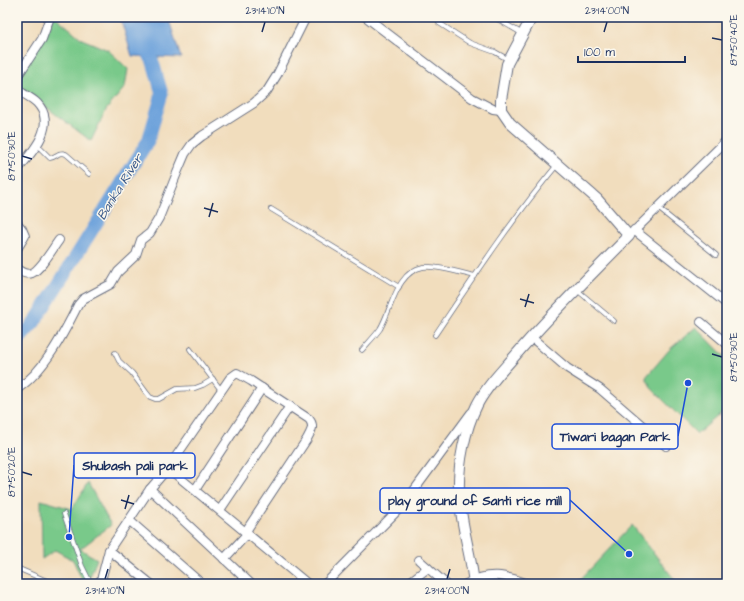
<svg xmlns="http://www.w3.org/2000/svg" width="744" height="601" font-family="'Architects Daughter',sans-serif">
	<rect width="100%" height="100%" fill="#fbf7ec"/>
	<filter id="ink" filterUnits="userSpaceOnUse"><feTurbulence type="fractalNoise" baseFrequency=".025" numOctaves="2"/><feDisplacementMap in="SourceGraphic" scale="8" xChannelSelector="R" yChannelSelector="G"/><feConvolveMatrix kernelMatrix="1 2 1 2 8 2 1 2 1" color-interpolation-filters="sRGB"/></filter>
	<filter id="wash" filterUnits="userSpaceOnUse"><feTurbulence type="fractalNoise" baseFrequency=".012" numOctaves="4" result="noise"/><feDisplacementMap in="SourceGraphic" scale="16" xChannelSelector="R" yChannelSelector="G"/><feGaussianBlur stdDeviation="0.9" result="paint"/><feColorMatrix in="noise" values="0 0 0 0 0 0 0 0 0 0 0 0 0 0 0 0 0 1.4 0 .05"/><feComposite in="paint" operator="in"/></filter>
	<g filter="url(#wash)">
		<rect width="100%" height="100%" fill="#f1ddbd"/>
		<g fill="#79c98a" stroke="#4a7c74">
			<path d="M53,17H56L82,39L108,50L128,69L125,87L106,110L91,141L17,85V80Z"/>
			<path d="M696,327L727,359V408L697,434L652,389L646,377L670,349Z"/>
			<path d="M88,483L111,525L80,549L97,559L87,584H84L73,560L55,550L42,559L41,500L72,509Z"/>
			<path d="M632,525L678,584H576Z"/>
		</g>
		<path fill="#6ea3db" stroke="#44699c" d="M120,17H168L181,58L132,56Z"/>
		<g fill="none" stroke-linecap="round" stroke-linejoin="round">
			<path stroke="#6ea3db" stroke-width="13" d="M17,342L34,323L148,141L162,94L153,62L129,17"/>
		</g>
	</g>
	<g filter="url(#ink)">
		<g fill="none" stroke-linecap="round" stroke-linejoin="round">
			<defs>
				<g id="service">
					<path d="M494,17L523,34"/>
					<path d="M439,23L470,43L495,52L509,60"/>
					<path d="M37,145L50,158C57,157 58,151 66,154L89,174"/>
					<path d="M658,208L716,255"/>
					<path d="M271,209L399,287"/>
					<path d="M577,290L614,321"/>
					<path d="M435,335C474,277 512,219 557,165"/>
					<path d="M190,349L221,390"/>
					<path d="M362,350C368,343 375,336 380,329C392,309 396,272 423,267C435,265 462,273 475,276"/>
					<path d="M115,353L119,361L132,373L146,392L150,397L155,399H159L177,389L195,388L203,385L213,379"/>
					<path d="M64,514L82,566L91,584"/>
					<path d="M17,568L54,584"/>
				</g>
				<g id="minor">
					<path d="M366,17L472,98L493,109L501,110"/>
					<path d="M17,77L42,39L50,17"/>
					<path d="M17,89C23,94 32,98 37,103C58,125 32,153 17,170"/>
					<path d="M17,223L22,229L25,236L17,249"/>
					<path d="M634,230L727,304"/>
					<path d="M629,236L727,140"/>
					<path d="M17,269C21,272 27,275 32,273C41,269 53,248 59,240"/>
					<path d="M701,322L727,344"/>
					<path d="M531,337L567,368L600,389L666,446"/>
					<path d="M17,389C44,372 64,333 78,305L83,299L111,284L118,272L136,255L141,240L150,233L159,218L177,173L185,154L192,144L202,136L254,103L267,91L277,75L306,17"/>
					<path d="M168,468L308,584"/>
					<path d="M150,489L251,584"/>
					<path d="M195,490L262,388"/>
					<path d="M220,510L290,406"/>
					<path d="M130,521L202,584"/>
					<path d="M109,550L151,584"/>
					<path d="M224,559L248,533"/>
					<path d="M419,560L446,584"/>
					<path d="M100,584L109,550L150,489L168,468L230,378L237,373L251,381L309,419C315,426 311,431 307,439L246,531"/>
					<path d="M325,584L404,504L471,413"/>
					<path d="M407,584L428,568"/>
					<path d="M466,584C488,571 505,575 528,584"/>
				</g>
				<path id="tertiary" d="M474,584C471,553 460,523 459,491C458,464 465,429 477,405C486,387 501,372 514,357C550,315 590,276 629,236L597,199L510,123L501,110V100L507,64L532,17"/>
			</defs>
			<use href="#service" stroke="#666c7f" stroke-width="5.5"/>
			<use href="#minor" stroke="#666c7f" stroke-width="10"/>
			<use href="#tertiary" stroke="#666c7f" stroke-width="12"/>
			<use href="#service" stroke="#fff" stroke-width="4"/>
			<use href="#minor" stroke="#fff" stroke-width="8"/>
			<use href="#tertiary" stroke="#fff" stroke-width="10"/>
		</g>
	</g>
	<path fill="none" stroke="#1b2f5e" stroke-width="1.5" d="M262,32L265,22M604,32L607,22M712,38L722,40M22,156L32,159M204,208L218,212M209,217L213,203M520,299L534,303M525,307L529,294M712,354L722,357M22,472L32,475M121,500L134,504M125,509L129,495M105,579L108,569M447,579L450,569"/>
	<g text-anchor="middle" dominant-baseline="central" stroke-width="3" stroke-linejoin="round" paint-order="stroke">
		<g font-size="13" font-style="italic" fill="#38588a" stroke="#fbf7ec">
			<text transform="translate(120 187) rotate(-58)">Banka River</text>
		</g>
	</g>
	<path fill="none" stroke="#1d4ed8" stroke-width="1.5" d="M688 383L678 436M69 537L74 465M629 554L570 500"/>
	<g fill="#1d4ed8" stroke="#fbf7ec" stroke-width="1.5">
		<circle cx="688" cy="383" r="4"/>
		<circle cx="69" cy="537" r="4"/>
		<circle cx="629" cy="554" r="4"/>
	</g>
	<g fill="#fbf7ec" stroke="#1d4ed8" stroke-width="1.5">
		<rect x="552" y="424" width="126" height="25" rx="4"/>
		<rect x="74" y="453" width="121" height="25" rx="4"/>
		<rect x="380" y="488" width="190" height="25" rx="4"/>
	</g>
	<g font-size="13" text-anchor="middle" font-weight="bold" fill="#1b2f5e">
		<text x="615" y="441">Tiwari bagan Park</text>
		<text x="135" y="470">Shubash pali park</text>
		<text x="475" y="505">play ground of Santi rice mill</text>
	</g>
	<rect width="744" height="601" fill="none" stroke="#fbf7ec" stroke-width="44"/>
	<path d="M578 56v6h107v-6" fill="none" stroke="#1b2f5e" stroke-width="2"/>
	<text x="584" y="56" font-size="12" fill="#1b2f5e" stroke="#fbf7ec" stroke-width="3" paint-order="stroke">100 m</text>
	<rect x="22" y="22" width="700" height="557" fill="none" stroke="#1b2f5e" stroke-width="1.5"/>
	<g font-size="10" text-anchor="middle" fill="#1b2f5e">
		<text x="265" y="14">23°14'10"N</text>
		<text x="607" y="14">23°14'00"N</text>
		<text transform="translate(733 40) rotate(-90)" y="4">87°50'40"E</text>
		<text transform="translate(11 156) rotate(-90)" y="4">87°50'30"E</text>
		<text transform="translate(733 357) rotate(-90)" y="4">87°50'30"E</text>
		<text transform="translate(11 472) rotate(-90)" y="4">87°50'20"E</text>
		<text x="105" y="594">23°14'10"N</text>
		<text x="447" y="594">23°14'00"N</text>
	</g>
</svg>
